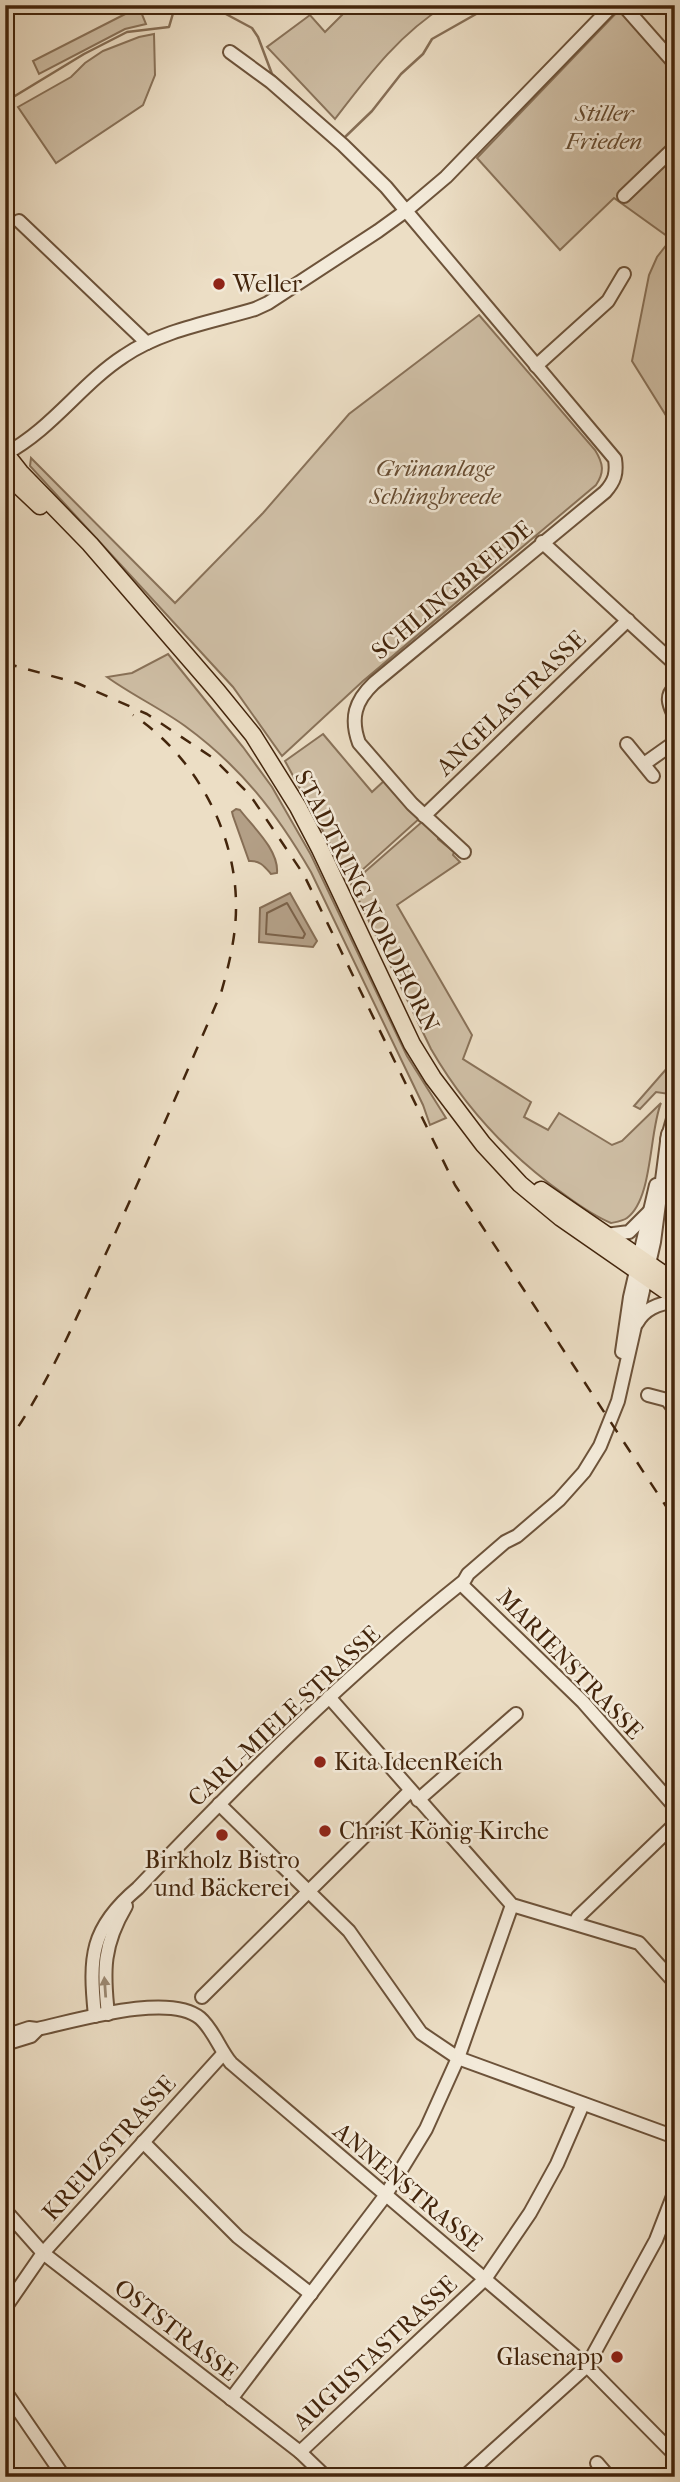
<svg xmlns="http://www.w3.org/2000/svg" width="680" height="2482" font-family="'IM FELL French Canon',serif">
	<rect width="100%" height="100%" fill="#ecdec5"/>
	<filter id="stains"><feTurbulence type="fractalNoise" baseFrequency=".00286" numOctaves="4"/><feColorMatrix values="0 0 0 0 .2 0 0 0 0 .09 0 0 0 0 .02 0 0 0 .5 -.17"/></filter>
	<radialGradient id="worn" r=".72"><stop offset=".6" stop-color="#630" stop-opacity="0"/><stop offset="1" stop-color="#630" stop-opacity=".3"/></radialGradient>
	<g fill="#cfbfa6" stroke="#897259" stroke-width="2">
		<path d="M352,5H446C399,34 368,76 335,119L267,47L310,15L325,32Z"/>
		<path d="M139,7L146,24L125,29L39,74L33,61Z"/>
		<path d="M622,7L675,67V430L632,361L649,275L657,257L671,239L614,198L560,250L477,158Z"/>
		<path d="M154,34L155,75L143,105L56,163L18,107L71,77L85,63L103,51L139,37Z"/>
		<path d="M479,315L595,450C603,463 605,472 596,485L363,681L282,756L233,687L30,466L31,458L175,603L263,513L349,414Z"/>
		<path d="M168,654L243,747L272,787L311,855L407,1056L446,1118L430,1125L423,1105L311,872C276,812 241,767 185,726C160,708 132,695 107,677L132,673Z"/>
		<path d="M323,734L372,792L385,780L420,818L350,881L285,761Z"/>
		<path d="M423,821L438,835V839L454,852L453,855L460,862L397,905L472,1035L463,1059L531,1102L524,1117L548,1130L559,1113L612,1145L622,1141L661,1103C649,1132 653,1199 627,1218C623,1221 616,1222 611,1223C594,1216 580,1206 565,1195C510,1156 465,1108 431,1049L351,884Z"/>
		<path d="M675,1059V1081L669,1094L656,1092L640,1109L634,1106Z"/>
		<path d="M675,1171V1254L670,1251L666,1239Z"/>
	</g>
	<g fill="#b39f86" stroke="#866e55" stroke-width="2">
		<path d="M236,809L240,810C253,827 279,850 277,873L271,874C265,867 260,860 249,861L233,816L232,812Z"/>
		<path d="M290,893L317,941L313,947L259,942L260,908Z"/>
	</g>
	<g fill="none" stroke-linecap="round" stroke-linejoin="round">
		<path stroke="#7b6249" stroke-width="2" d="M287,903L305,934L303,938L266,934L267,913Z"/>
		<g stroke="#866e55" stroke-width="2.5">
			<path d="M201,5L224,13L252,28L258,37L272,74L344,138L372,111L401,74L423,54L432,39L492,5"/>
			<path d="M5,102L84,54L127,32L169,27L174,10L181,5"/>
		</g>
		<defs>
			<g id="minor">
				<path d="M623,5L675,64"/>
				<path d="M230,52L271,82L343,145L386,187L615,459C617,473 615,481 605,492L374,683C355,701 350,718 359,743L412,804L464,852"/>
				<path d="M624,196L675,147"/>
				<path d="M19,221L147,343"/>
				<path d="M536,366L608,301L624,274"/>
				<path d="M5,454C52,429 81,384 124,356C162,330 212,322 255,309L268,303L378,231L407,210L446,177L613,5"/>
				<path d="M542,542L675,664"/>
				<path d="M675,687C664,697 670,706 675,718"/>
				<path d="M627,744L653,776"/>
				<path d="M644,764L675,742"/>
				<path d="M424,816L628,620"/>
				<path d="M667,1140L675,1112"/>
				<path d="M606,1235L629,1232L650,1211"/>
				<path d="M637,1323C645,1308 659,1303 675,1302"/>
				<path d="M622,1352L630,1297L656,1185"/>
				<path d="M648,1395L667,1400L675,1410"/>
				<path d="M461,1584L583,1702L675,1807"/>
				<path d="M329,1697L512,1905L639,1943L675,1983"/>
				<path d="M418,1800L516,1714"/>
				<path d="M219,1804L349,1931L421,2033L458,2058L675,2137"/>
				<path d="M575,1923L578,1917L675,1824"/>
				<path d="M202,1997L410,1791"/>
				<path d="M108,2014C103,1970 103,1945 126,1906"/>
				<path d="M95,2016C89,1957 90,1928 138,1888C242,1779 346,1675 464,1581L468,1574L505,1542L517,1536L559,1500L584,1472L600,1446L618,1401L654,1242L668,1134"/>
				<path d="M5,2036L29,2028L37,2029C75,2021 169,1992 200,2018C213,2029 220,2050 231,2063L587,2366L675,2455"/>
				<path d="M5,2044L31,2036L37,2030"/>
				<path d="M143,2142L238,2237L311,2294"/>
				<path d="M5,2210L43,2253L300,2452L326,2477"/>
				<path d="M5,2308L43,2253L223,2054"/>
				<path d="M5,2391L64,2477"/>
				<path d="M231,2399L385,2196L426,2129L458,2058L512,1905"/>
				<path d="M300,2452L485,2279L530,2213L557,2164L583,2104"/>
				<path d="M597,2463L609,2477"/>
				<path d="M464,2477L587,2366L656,2240L675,2191"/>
			</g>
			<g id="major">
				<path d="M5,453L20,472L90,544L218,692L253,735L298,807L320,849L412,1044L433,1078L483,1144L520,1184L561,1218L675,1297"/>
				<path d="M5,473L40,506"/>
				<path d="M541,1190L675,1282"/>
			</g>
		</defs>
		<use href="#minor" stroke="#6d533a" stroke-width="16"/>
		<use href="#major" stroke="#43250c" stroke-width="19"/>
		<use href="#minor" stroke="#f3ead9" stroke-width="12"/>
		<use href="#major" stroke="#ecdec5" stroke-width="16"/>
		<g stroke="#43250c" stroke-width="2.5" stroke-dasharray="12 12" stroke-linecap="butt">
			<path d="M5,663L77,683L147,714L213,758L250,795L304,875L455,1185L675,1520"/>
			<path d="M5,1446C46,1389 73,1325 102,1262C143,1173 182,1083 221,993C229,965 236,936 236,908C237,833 195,756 133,715"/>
		</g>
	</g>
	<defs><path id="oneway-solid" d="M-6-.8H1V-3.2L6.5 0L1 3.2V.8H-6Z" transform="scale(1.75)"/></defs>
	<use fill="#9b8872" href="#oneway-solid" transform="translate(105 1987) rotate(-94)"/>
	<g fill="#8f2418" stroke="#f3ead9" stroke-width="2.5">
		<circle cx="219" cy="284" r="7"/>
		<circle cx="320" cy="1762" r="7"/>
		<circle cx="325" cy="1831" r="7"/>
		<circle cx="222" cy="1835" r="7"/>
		<circle cx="617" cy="2357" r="7"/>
	</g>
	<g text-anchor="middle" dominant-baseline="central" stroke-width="5" stroke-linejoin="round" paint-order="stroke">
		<g font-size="24" font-style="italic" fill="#664c32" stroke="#f3ead9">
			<text x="604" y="113">Stiller<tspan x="604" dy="28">Frieden</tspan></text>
			<text x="435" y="468">Grünanlage<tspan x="435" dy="28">Schlingbreede</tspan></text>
		</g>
		<g font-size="24" fill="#43250c" stroke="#f3ead9" text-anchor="start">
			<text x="233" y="284">Weller</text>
			<text x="334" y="1762">Kita IdeenReich</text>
			<text x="339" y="1831">Christ-König-Kirche</text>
			<text x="222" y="1860" text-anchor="middle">Birkholz Bistro<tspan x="222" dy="28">und Bäckerei</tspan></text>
			<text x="603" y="2357" text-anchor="end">Glasenapp</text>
		</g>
		<g font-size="24" fill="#43250c" stroke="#f3ead9">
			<text transform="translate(452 590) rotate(-40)">SCHLINGBREEDE</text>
			<text transform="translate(511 703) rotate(-44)">ANGELASTRASSE</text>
			<text transform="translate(367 901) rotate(63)">STADTRING NORDHORN</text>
			<text transform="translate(570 1664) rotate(46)">MARIENSTRASSE</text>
			<text transform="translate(284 1716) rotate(-43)">CARL-MIELE-STRASSE</text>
			<text transform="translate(109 2148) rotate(-48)">KREUZSTRASSE</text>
			<text transform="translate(408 2187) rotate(40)">ANNENSTRASSE</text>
			<text transform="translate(176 2330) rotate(38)">OSTSTRASSE</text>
			<text transform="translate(375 2353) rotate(-43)">AUGUSTASTRASSE</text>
		</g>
	</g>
	<rect width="680" height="2482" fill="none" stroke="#ecdec5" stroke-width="28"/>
	<rect x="7" y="7" width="666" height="2468" fill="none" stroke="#43250c" stroke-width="3.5"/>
	<rect x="14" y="14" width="652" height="2454" fill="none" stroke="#43250c" stroke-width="2"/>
	<rect width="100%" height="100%" filter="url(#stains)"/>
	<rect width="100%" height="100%" fill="url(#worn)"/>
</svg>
